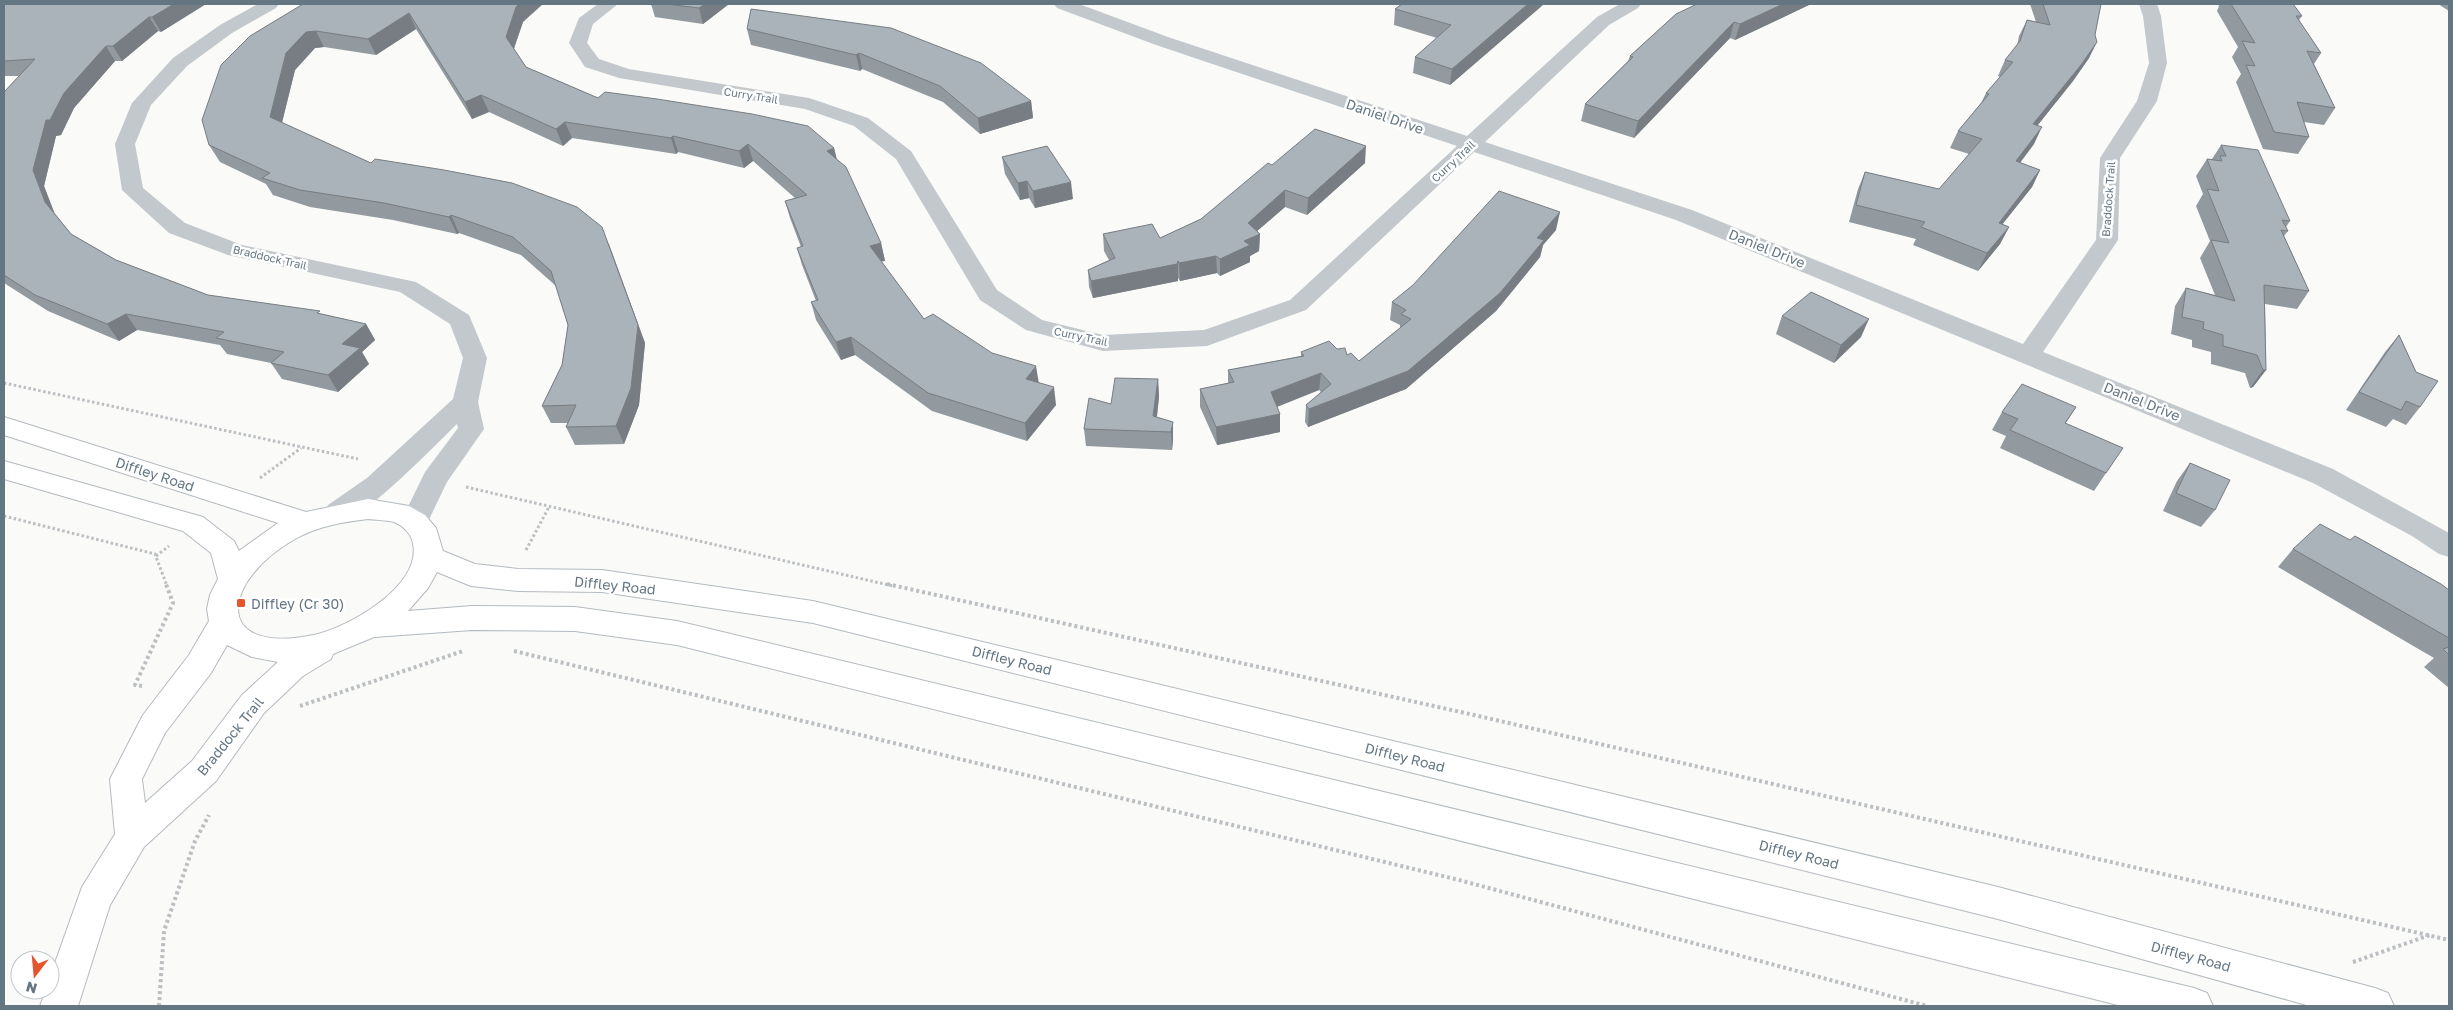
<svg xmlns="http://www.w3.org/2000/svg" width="2453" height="1010" font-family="'Golos Text',sans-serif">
	<rect width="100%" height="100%" fill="#fafaf8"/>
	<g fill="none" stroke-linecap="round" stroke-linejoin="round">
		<defs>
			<path id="secondary" d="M4,417L306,512L368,499L409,506L425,515L436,528L443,551L475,564L518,569L602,570L813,601L1998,887L2375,988L2388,993L2394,1006H2310L1998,919L813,623L602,592L518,591L471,586L437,572L428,588L408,611L472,606L575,607L677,621L2194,988L2207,993L2213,1006H2122L677,645L575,631L472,630L374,637L333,654L331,659L303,676L264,713L216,781L144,847L110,905L78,1006H40L46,990H50V977L82,887L115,834L110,779L143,715L189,655L209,621L207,609L210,595L218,579L211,553L183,531L4,479V461L203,517L234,541L239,551L278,523L4,435ZM368,519C376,520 386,520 394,522C404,526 412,535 413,544C422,586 348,628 314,635C210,656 222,580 295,539C318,526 343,522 368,519ZM227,645L252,657L278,662L242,695L192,761L145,803L142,779L165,733L211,673Z"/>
		</defs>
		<use href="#secondary" stroke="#b3babf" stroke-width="2"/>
		<g stroke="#bbbfc2" stroke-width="3" stroke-dasharray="2.5 2.5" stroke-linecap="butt">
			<path d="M4,383L358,459"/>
			<path d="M260,478L301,448"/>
			<path d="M466,487L893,586"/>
			<path d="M4,516L155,554L167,586"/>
			<path d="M526,550L549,507"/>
			<path d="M156,556L169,546"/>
		</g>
		<g stroke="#bbbfc2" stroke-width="4" stroke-dasharray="3 3" stroke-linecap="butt">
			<path d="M887,584L1474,715L2449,940"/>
			<path d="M514,651L1459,880L1927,1006"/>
			<path d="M142,686L135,685L173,603L166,584"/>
			<path d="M300,706L463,651"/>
			<path d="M2353,962L2430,935"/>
			<path d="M159,1006L164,931L195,841L209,815"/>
		</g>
		<g fill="#c3c8cc" fill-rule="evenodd">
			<path d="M258,4H279L276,8L232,33L187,66L151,105L135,144L143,188L185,223L242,245L416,282L469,315L487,358L478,402L484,429L447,482L425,528L415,531L405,528L401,521L425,472L458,428L457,424C436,444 365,519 339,522C336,522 332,520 328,519L324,512L328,505L367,478L453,399L463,358L450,324L400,292L228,255L169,233L122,190L115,144L132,103L173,58L220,25Z"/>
			<path d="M598,4H618L593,24L587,43L599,59L629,69L809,98L868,118L911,151L997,290L1042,320L1103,335L1204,330L1290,300L1457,146L1156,45L1057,8L1054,4H1079L1168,37L1467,136L1597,17L1620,4H1641L1638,8L1609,25L1485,142L1692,210L2023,344L2096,240L2100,158L2137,101L2149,63L2143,16L2139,4H2157L2161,16L2167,63L2157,101L2120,158L2118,240L2043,352L2333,469L2449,533V557L2439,554L2412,536L2313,483L1676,220L1474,152L1306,310L1207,346L1103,351L1026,330L980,300L896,159L854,126L805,109L619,78L585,67L569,43L579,18Z"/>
		</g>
		<use href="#secondary" fill="#fff" fill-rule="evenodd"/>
	</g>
	<g fill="#929a9f">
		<path d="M4,4H206L161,32L158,31L122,61H115L74,108L61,135L56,136L44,186L55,214L71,234L116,260L208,295L322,314L366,324L375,340L362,352L369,364L338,392L282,379L271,363L227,354L220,345L137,330L119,341L48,311L4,283V92L19,76H4Z"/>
		<path d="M303,4L523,22L514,49L526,67L598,98L834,148L837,160L881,243L885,261H881L924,319L992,353L1039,383L1056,405L1027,441L932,411L855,355L841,360L816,320L811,302L816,301L802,265L797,248L801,247L790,218L785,201L795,198L753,161L744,168L678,152L676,154L572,138L563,146L489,112L472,119L416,29L376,55L324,47L315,48L295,70L282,123L371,163L609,244L645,343L639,405L624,444L575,445L566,427L568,423H551L542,406L562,365L568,325L556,286L521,255L459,233L457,234L393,220L310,207L273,195L266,184L220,162L209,145Z"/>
		<path d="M651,4H729L703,24L655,17Z"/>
		<path d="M1402,4H1544L1450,85L1413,73L1415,57L1437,38L1394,25L1395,9Z"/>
		<path d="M1811,4L1735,40L1730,38L1634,138L1581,121L1585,104L1628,61L1630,56L1676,14Z"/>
		<path d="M2030,4H2101L2089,58L2073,81L2037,126L2034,144L2020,163L2040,170L2032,187L2002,224L2009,227L2000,244L1978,271L1913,245L1916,239L1849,222L1858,189L1865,172L1939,189L1969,154L1950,148L1958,131L1981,103L1986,93L2000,77L1998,76L2005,60L2017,46L2019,36L2027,20L2036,22Z"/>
		<path d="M2218,4H2293L2302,16L2299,20L2321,53L2314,64L2335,108L2324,125L2304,122L2309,137L2298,154L2263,149L2236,82L2241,74L2232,57L2238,47L2217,11L2219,6Z"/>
		<path d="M2438,4H2449V11Z"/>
		<path d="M891,28L1031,101L1033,118L980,134L943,102L862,69L860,71L751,45L747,29Z"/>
		<path d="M2221,145L2290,221L2286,227L2288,231L2284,236L2309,291L2297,309L2265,304L2266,370L2253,387L2250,388L2245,373L2211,364V352L2192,347V340L2171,334L2175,306L2186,288L2215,295L2200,258L2210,241L2196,206L2203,194L2196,176L2207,159H2212Z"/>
		<path d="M1002,157L1073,199L1035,208L1029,198L1020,200L1005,174Z"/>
		<path d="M1365,163L1307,215L1285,207L1257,231L1260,234L1259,251L1250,256V262L1220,276L1217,273L1180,281L1178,278V281L1093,298L1089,287L1088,270L1109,260L1104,251L1103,234L1160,238L1201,219L1272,165Z"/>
		<path d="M1556,230L1543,245L1540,257L1496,311L1406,389L1308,427L1305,422L1306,405L1321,392L1319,390L1277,407L1280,414V432L1217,445L1200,407V389L1228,383V370L1301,356V352L1337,349L1359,361L1400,328V325L1390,320L1392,302Z"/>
		<path d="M1782,316L1861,337L1834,363L1776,334Z"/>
		<path d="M2399,335L2416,372L2420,407L2406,425L2393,419L2386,427L2346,410L2385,352Z"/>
		<path d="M1158,379L1159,397L1157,417L1173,422V440L1172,450L1086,446L1084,429L1111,404Z"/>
		<path d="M2076,407L2066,423L2106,473L2094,491L2000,448L2006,436L1992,430L2002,412Z"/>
		<path d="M2190,463L2215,510L2201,527L2163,511L2177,481Z"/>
		<path d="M2350,540L2449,590V688L2424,667L2434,658L2278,567L2293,549Z"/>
	</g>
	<g fill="#777d82">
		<path d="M174,4H206L161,32L152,17Z"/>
		<path d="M519,4H543L523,22L512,53L506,37L516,7Z"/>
		<path d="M705,4H729L703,24L699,8Z"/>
		<path d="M1528,4H1544L1450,85L1452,69Z"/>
		<path d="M1783,4H1811L1735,40L1740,24Z"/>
		<path d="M409,13L416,29L376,55L368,39Z"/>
		<path d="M149,17L158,31L122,61L113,46Z"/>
		<path d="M1734,22L1730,38L1634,138L1638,121Z"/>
		<path d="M316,31L324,47L315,48L295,70L279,134L270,117L286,53L306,32Z"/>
		<path d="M2097,42L2089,58L2073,81L2025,141L2033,124Z"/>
		<path d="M106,46L115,61L74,108L61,135L56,136L44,186L56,218L45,202L33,170L46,120L64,93Z"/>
		<path d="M859,53L862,69L860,71L856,55Z"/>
		<path d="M481,95L489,112L472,119L465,102Z"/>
		<path d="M1031,101L1033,118L980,134L978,118Z"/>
		<path d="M565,122L572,138L563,146L556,129Z"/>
		<path d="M2042,127L2034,144L2008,178L2016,161Z"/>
		<path d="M673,136L678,152L676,154L671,138Z"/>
		<path d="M748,144L753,161L744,168L739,151Z"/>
		<path d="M1366,146L1365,163L1307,215L1308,198Z"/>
		<path d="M834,148L838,165L827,151Z"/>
		<path d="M2040,170L2032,187L1990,240L1999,223Z"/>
		<path d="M1027,181L1029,198L1020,200L1018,183Z"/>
		<path d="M1071,182L1073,199L1035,208L1033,191Z"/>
		<path d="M1285,190V207L1249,238L1260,234L1259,251L1250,256V262L1220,276V259L1244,241L1248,223Z"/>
		<path d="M1560,212L1556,230L1543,245L1540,257L1496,311L1406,389L1308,427L1309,409L1537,238Z"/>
		<path d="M451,215L459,233L457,234L449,217Z"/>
		<path d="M602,227L645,343L639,405L624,444L616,426Z"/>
		<path d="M2009,227L2000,244L1978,271L1987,253Z"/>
		<path d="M881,243L885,261L874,263L870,246Z"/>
		<path d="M1216,256L1217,273L1180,281L1179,263Z"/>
		<path d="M1178,261V281L1093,298L1091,281Z"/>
		<path d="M126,314L137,330L119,341L107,324Z"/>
		<path d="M1869,319L1861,337L1834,363L1841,345Z"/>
		<path d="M366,324L375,340L362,352L369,364L338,392L328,375L342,344Z"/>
		<path d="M851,337L855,355L841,360L836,342Z"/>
		<path d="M1036,366L1039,384L1026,379Z"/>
		<path d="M2263,370H2266L2253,387L2250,388Z"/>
		<path d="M1321,373L1319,390L1271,409V392Z"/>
		<path d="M1158,379L1159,397L1155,431L1153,416Z"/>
		<path d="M1054,387L1056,405L1027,441L1025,423Z"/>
		<path d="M1280,414V432L1217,445L1216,427Z"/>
		<path d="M1173,422V440L1172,450L1171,432Z"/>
	</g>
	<g fill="#aab3b9" stroke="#777d82">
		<path d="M4,4H174L152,17H149L113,46H106L64,93L50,120H46L33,170L45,202L71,234L116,260L208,295L320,311L317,313L366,324L342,344L360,348L328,375L271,363L284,352L216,338L224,332L126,314L107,324L35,295L4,275V92L35,59L4,61Z"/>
		<path d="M303,4H519L516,7L506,37L526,67L598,98L605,92L657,99L752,114L808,126L834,148L827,151L846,167L881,243L870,246L924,319L933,314L992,353L1036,366L1026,379L1054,387L1025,423L928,393L851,337L836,342L811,302L818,300L797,248L803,246L785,201L807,195L748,144L739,151L673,136L671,138L565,122L556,129L481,95L465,102L409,13L368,39L316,31L306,32L286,53L270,117L371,163L375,159L444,170L512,183L577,207L602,227L638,325L631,388L616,426L566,427L576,405L542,406L562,365L568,325L551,271L513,237L451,215L449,217L384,203L300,190L262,178L270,173L209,145L202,120L221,65L250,36Z"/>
		<path d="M666,4H705L699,8Z"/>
		<path d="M1402,4H1528L1452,69L1415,57L1451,25L1395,9Z"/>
		<path d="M1697,4H1783L1740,24L1734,22L1638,121L1585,104L1633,57L1630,56L1676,14Z"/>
		<path d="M2043,4H2101L2095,35L2097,42L2081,65L2033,124L2042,127L2016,161L2040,170L1999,223L2009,227L1987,253L1921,227L1925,222L1856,205L1865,172L1939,189L1982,139L1958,131L1989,94L1986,93L2013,62L2005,60L2020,41L2027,20L2050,25Z"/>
		<path d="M2231,4H2293L2302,16H2296L2321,53L2307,51L2335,108L2297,102L2309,137L2274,132L2246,65L2255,66L2242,41L2255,43Z"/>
		<path d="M751,9L891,28L981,63L1031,101L978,118L940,86L859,53L856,55L747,29Z"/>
		<path d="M1315,129L1366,146L1308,198L1285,190L1248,223L1260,234L1244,241L1250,245L1220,259L1216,256L1179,263L1178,261L1177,264L1091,281L1088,270L1115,258L1103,234L1152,224L1160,238L1201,219L1268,163L1272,165Z"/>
		<path d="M2221,145L2258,150L2290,221L2282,220L2288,231L2281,230L2309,291L2264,285L2266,370H2263L2257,355L2223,346V335L2203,329L2204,322L2182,317L2186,288L2235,301L2211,240L2229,243L2207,189L2219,191L2207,159L2222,161L2220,156H2226Z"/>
		<path d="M1047,146L1071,182L1033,191L1027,181L1018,183L1002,157Z"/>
		<path d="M1499,191L1560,212L1537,238L1544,240L1500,293L1408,371L1309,409L1306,405L1331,384L1321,373L1271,392L1280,414L1216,427L1200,389L1234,382L1228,370L1304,356L1301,352L1329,341L1337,349L1345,348L1347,355L1351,353L1359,361L1411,319L1401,314L1406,310L1392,302L1413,285Z"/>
		<path d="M1811,292L1869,319L1841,345L1782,316Z"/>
		<path d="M2399,335L2416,372L2438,381L2420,407L2406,401L2401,410L2359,392Z"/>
		<path d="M1115,378L1158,379L1153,416L1173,422L1171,432L1084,429L1089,398L1111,404Z"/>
		<path d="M2022,384L2076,407L2065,423L2123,448L2106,473L2010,430L2018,419L2002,412Z"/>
		<path d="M2190,463L2230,480L2215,510L2176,493Z"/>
		<path d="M2320,524L2350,540L2355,536L2441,584L2449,590V638L2293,549Z"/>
		<path d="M2449,647V655L2443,649Z"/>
	</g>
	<rect fill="#e4572e" stroke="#fff" stroke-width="2" x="236" y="598" width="10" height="10" rx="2.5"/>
	<g text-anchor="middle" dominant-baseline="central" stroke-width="5" stroke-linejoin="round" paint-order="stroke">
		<g font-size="11" fill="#657683" stroke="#fff">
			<text transform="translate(751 95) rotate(9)">Curry Trail</text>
			<text transform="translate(1453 161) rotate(-43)">Curry Trail</text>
			<text transform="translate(2108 199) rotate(-86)">Braddock Trail</text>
			<text transform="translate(270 257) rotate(13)">Braddock Trail</text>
			<text transform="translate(1081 336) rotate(12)">Curry Trail</text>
		</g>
		<g font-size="14" fill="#657683" stroke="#fff">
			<text transform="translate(1385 116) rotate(19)">Daniel Drive</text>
			<text transform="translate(1767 248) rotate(22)">Daniel Drive</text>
			<text transform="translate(2142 401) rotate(22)">Daniel Drive</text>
			<text transform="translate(155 474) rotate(18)">Diffley Road</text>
			<text transform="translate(615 585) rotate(6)">Diffley Road</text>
			<text transform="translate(1012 660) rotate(14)">Diffley Road</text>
			<text transform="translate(230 736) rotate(-51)">Braddock Trail</text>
			<text transform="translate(1405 757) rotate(14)">Diffley Road</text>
			<text transform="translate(1799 854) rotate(14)">Diffley Road</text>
			<text transform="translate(2191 956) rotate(15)">Diffley Road</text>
		</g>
		<g font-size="14" fill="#657683" stroke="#fff" text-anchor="start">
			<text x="251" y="603">Diffley (Cr 30)</text>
		</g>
	</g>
	<rect width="2453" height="1010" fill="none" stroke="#657683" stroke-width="10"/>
	<g transform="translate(35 975) rotate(196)"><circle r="24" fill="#ffffff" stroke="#c1c8cd"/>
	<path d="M0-4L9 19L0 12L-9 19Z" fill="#e4572e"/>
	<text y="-8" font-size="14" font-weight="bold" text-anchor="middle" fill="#657683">N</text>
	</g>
</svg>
